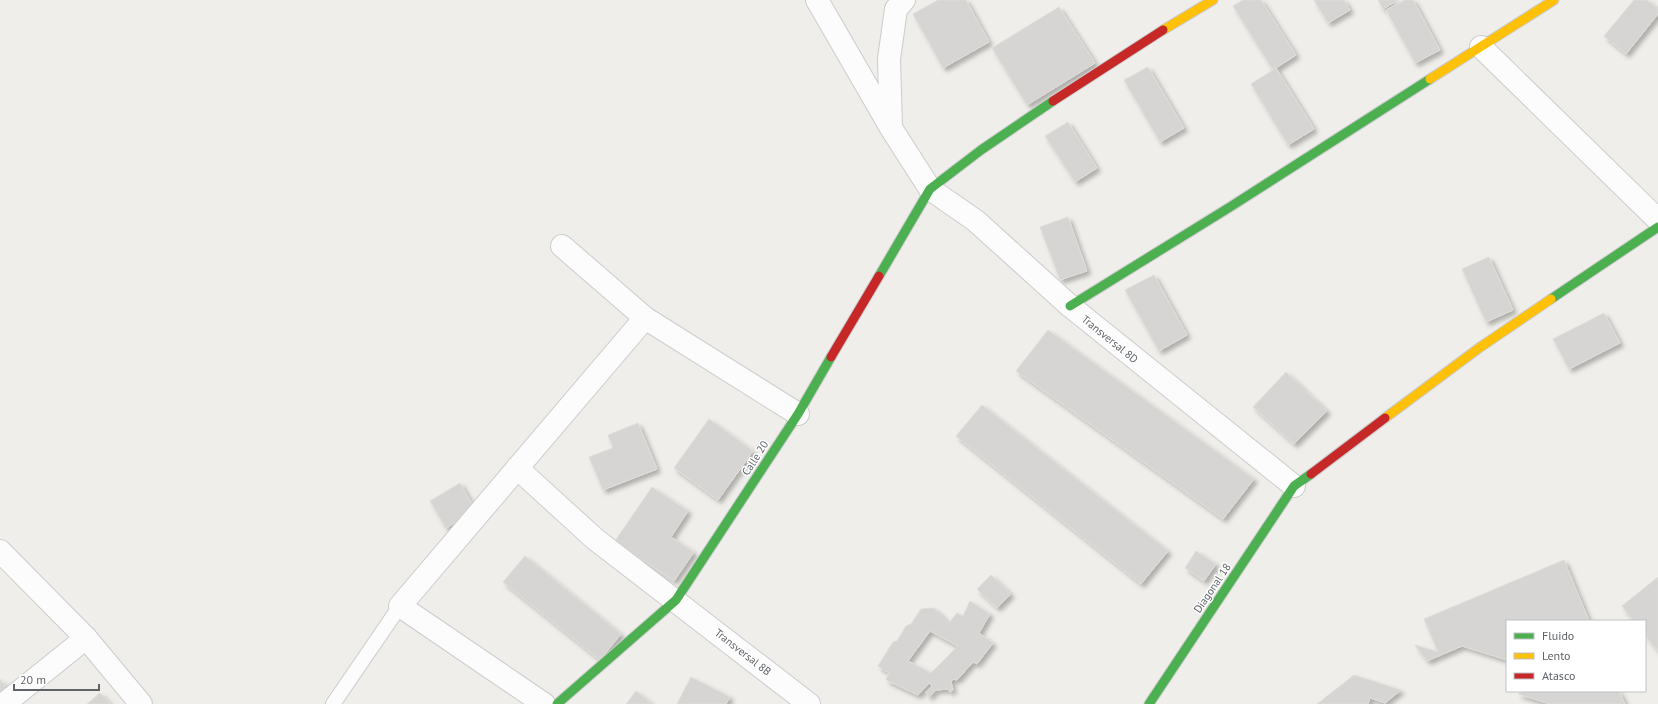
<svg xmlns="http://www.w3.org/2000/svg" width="1658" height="704" font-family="'PT Sans',sans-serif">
	<defs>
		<filter id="shadow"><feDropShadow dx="3.5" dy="3.5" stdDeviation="2" flood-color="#0004"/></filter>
	</defs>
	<rect width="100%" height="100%" fill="#efeeea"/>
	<g fill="#d6d5d3" stroke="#deddd9" fill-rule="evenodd" filter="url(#shadow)">
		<path d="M938,0H966L989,42L943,68L913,14Z"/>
		<path d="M1243,0H1261L1296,55L1273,70L1233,6Z"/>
		<path d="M1314,0H1344L1350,10L1328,23Z"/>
		<path d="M1378,0H1398L1383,9Z"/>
		<path d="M1405,0H1413L1440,50L1415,63L1386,10Z"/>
		<path d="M1634,0H1647L1658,9V14L1626,54L1604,36Z"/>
		<path d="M1059,7L1095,63L1027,105L992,48Z"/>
		<path d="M1148,67L1184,128L1160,142L1124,80Z"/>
		<path d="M1276,68L1314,129L1288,145L1251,84Z"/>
		<path d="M1068,122L1097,168L1075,182L1045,136Z"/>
		<path d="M1068,217L1087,271L1060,280L1040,227Z"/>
		<path d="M1489,257L1513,310L1486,322L1462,269Z"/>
		<path d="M1154,275L1187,335L1159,351L1125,290Z"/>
		<path d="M1604,313L1620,343L1569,369L1553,339Z"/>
		<path d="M1048,330L1254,479L1223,519L1016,371Z"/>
		<path d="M1286,372L1327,411L1294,444L1253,407Z"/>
		<path d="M982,405L1168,551L1141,584L956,436Z"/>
		<path d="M709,419L753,451L718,500L674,468Z"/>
		<path d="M638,423L657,469L603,490L589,457L613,448L608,435Z"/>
		<path d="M460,483L476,511L446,528L430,501Z"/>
		<path d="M652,487L688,511L671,537L694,552L674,581L615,541Z"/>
		<path d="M1196,551L1216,564L1204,581L1185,568Z"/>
		<path d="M525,556L621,634L600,660L503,582Z"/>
		<path d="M1564,560L1589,621H1507V660L1462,646L1427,661L1415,645L1438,652L1424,619Z"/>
		<path d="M991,575L1011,594L997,608L977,589Z"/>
		<path d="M1658,577V651L1645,635V621H1634L1622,606Z"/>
		<path d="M970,601L990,614L979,633L993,643L977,664L973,662L957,680L953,679L951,682L953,690L950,692L948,689L936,690L929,697L926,692L932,686L929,683L918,695L886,680L889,673L878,666L893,642L897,641L906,626L911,624L921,609L934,608L949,623L957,613L963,616ZM930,631L958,646L931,673L908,661Z"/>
		<path d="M1354,675L1401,690L1385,703L1370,698L1368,704H1317Z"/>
		<path d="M691,677L730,697L726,704H677Z"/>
		<path d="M0,679L12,695L0,704Z"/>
		<path d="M636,691L652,704H626Z"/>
		<path d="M1525,691H1619L1625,704H1550L1518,694Z"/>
		<path d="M100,693L110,704H87Z"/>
	</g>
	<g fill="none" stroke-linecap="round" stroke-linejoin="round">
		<defs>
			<path id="lane" d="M333,704L400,606"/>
			<g id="street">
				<path d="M817,0L891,128L930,189L976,221L1070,306L1294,486"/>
				<path d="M1481,47L1658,220"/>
				<path d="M891,127L889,59L896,9L904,0"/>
				<path d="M562,246L645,318L798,414"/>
				<path d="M517,468L595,539L809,704"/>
				<path d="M0,551L86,638L141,704"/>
				<path d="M4,704L86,638"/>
				<path d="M544,704L400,606L645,318"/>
			</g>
			<g id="fast">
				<path d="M879,276L930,189L981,150L1053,101"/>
				<path d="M1551,299L1658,227"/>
				<path d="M1070,306L1230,207L1430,79"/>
				<path d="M557,704L676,600L798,414L831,357"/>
				<path d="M1149,704L1294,486L1311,474"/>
			</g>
			<g id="slow">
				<path d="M1163,30L1213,0"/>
				<path d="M1430,79L1554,0"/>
				<path d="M1385,418L1479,348L1551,299"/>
			</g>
			<g id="jam">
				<path d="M1053,101L1163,30"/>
				<path d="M831,357L879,276"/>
				<path d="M1311,474L1385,418"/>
			</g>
		</defs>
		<use href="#lane" stroke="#cbcccc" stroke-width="16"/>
		<use href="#street" stroke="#cbcccc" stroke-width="24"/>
		<use href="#fast" stroke="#cacacb" stroke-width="11"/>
		<use href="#slow" stroke="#cacacb" stroke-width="11"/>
		<use href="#jam" stroke="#cacacb" stroke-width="11"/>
		<use href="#lane" stroke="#fdfcfc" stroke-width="14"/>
		<use href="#street" stroke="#fdfcfc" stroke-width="22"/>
		<use href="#fast" stroke="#4caf50" stroke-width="9"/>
		<use href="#slow" stroke="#ffc107" stroke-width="9"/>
		<use href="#jam" stroke="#c62828" stroke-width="9"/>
	</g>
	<g text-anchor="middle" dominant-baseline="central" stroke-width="3" stroke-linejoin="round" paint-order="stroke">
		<g font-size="11" fill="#5f6368" stroke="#fff">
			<text transform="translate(1110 339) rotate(39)">Transversal 8D</text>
			<text transform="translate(755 458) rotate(-57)">Calle 20</text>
			<text transform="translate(1212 588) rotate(-56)">Diagonal 18</text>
			<text transform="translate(743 652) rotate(38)">Transversal 8B</text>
		</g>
	</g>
	<rect x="1506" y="620" width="140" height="72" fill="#ffffff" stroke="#bfc1c3"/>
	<rect x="1514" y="633" width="20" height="6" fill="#4caf50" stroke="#bfc1c3"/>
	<text x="1542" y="640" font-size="12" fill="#5f6368">Fluido</text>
	<rect x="1514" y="653" width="20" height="6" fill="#ffc107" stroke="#bfc1c3"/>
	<text x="1542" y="660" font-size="12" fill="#5f6368">Lento</text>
	<rect x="1514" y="673" width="20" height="6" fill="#c62828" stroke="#bfc1c3"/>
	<text x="1542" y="680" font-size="12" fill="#5f6368">Atasco</text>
	<path d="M14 684v6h85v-6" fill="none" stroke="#5f6368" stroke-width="2"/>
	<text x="20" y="684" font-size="12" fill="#5f6368" stroke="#ffffff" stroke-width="3" paint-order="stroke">20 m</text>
</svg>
